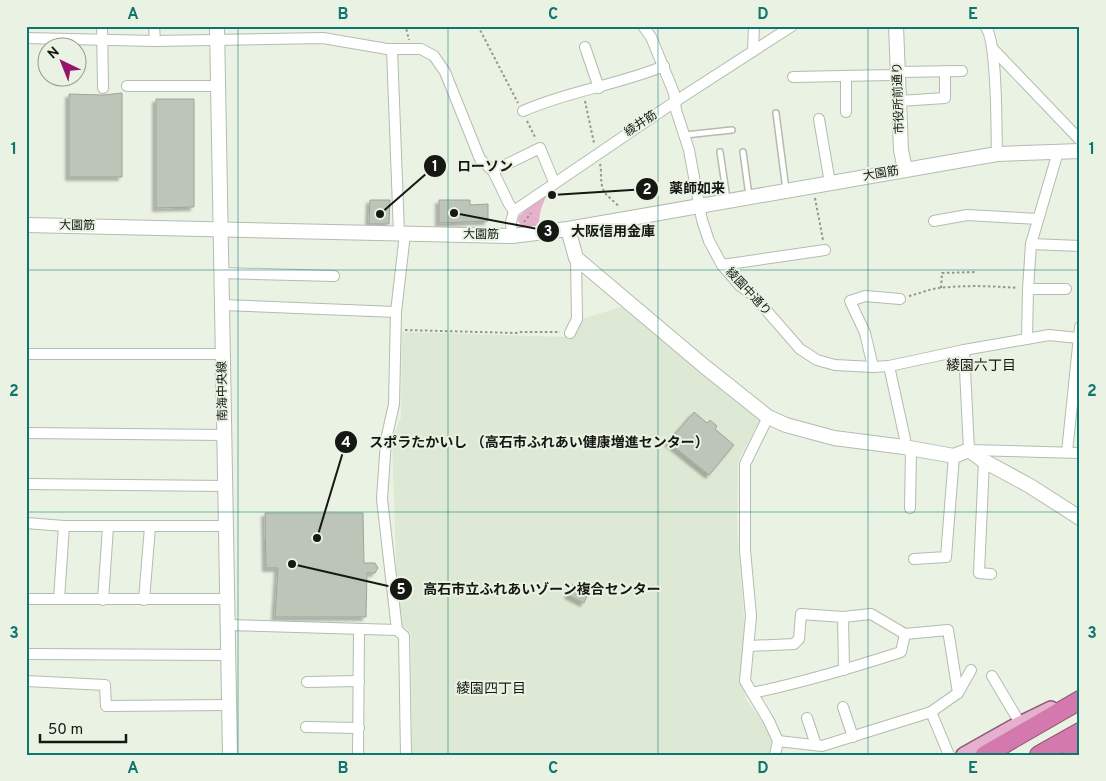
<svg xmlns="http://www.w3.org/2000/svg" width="1106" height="781" font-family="Overpass,'Noto Sans JP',sans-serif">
	<defs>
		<filter id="shadow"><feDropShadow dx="-3.5" dy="3.5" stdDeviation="1" flood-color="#0004"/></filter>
	</defs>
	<rect width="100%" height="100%" fill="#eaf2e4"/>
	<path fill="#dde9d5" d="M621,307L761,417L738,461L737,527L745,628L741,673L746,700L766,725L773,748L772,755H412L411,633L398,621L392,439L401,417L402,332L569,337L578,320Z"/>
	<path fill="#e7b1ce" d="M550,190C542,204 539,211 539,227H523L518,221L519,216Z"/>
	<g fill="#bdc5b8" stroke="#9ea599" filter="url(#shadow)">
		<path d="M122,93V177H69V94L103,95Z"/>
		<path d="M156,99H194V207L156,208Z"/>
		<path d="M370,200H390L389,224H369Z"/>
		<path d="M439,200H470V205L488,204V221L439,223Z"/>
		<path d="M694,412L707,423L710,420L717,426L715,429L734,445L709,475L668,442Z"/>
		<path d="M265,513H363L364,563H375L378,568L375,573H367L366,617H275L278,568H266Z"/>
		<path d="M573,584L589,591L584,603L568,595Z"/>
	</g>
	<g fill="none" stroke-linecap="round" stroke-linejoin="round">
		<defs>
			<g id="lane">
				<path d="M776,113L786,190"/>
				<path d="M685,135L732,130"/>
				<path d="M720,152L727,199"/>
				<path d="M743,152L749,196"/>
			</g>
			<g id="street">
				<path d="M102,26L103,88"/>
				<path d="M154,26L155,41"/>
				<path d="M643,26L651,37L674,93L676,110L689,150L702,220L709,241L722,265L740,286L753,295L800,349L817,360L835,365L873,367L889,366L964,350L1049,335L1078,338"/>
				<path d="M985,26C998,40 996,131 997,154"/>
				<path d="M26,38L155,41L323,38L387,49H421L434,56L445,72L480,159L493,171L509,204L514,211"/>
				<path d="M585,47L599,88"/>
				<path d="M392,49L399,234"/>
				<path d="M993,49L1080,140"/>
				<path d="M753,51L754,26"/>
				<path d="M793,77L891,75L898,72L962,71"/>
				<path d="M127,86H218"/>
				<path d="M899,101L945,98V71"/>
				<path d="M523,111C568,91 618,85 664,66"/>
				<path d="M846,112V76"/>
				<path d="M819,119L830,183"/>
				<path d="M493,171L540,148L554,182"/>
				<path d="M934,221L967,215L1038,219"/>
				<path d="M512,236L511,222L514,211L676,101L792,26"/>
				<path d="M1031,244L1080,246"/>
				<path d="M722,265L825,250"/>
				<path d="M221,273L334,276"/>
				<path d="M1028,289L1031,244L1058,152"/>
				<path d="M222,305L396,312"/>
				<path d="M570,333L577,319L576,258"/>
				<path d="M1027,339L1028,289H1066"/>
				<path d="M964,350L969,450L1080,453"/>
				<path d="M26,354H223"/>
				<path d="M889,366L905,439L904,447"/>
				<path d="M873,367L865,333L850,301L865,296L900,299"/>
				<path d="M768,417L745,464V550L751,616L745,681L769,721L778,741"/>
				<path d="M26,433L224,435"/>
				<path d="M1067,452L1080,327"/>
				<path d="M984,461L979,573L991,574"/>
				<path d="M26,484L225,486"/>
				<path d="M910,508L911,448"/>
				<path d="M26,523L64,526H226"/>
				<path d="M914,559L946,557L954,456"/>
				<path d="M26,599H227"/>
				<path d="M59,599L64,526"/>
				<path d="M103,600L108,527"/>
				<path d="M144,600L150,527"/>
				<path d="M843,617L844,670"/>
				<path d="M228,625L397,630L404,636L406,755"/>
				<path d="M397,630L382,499L386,440L394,404L396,312L405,234"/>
				<path d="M749,646L794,644L799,639L801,614L843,617L871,614L905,634L948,630L958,693L931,712L822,746L778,741L775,755"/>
				<path d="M26,654L228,655"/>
				<path d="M992,676L1020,723"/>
				<path d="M26,681L105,685L106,706L229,705"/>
				<path d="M307,682L359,681"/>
				<path d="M752,693C802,683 851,668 901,652L905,634"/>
				<path d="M958,693L971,670"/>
				<path d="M843,707L853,737"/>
				<path d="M931,712L949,755"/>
				<path d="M807,718L816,745"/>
				<path d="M306,727L359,728"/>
				<path d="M358,755L359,629"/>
			</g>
			<g id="secondary">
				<path d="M217,26L230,755"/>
				<path d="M896,26L901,150L905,170"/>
				<path d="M26,225L512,236L568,229L997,154L1080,151"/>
				<path d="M568,229L576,258L704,366L768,417L786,425L834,438L904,447L954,456L969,450L984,461L1030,486L1080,518"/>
			</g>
			<path id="primary" d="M964,755L1012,728L1051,709"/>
			<g id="highway">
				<path d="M985,755L1080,700"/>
				<path d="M1039,755L1080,732"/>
				<path d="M1071,755L1080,750"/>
			</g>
		</defs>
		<use href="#lane" stroke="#b4bcaf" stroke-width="8"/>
		<use href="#street" stroke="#b4bcaf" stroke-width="12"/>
		<use href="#secondary" stroke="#b4bcaf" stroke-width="16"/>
		<use href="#primary" stroke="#905777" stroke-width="18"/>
		<use href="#highway" stroke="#905777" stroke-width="20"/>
		<g stroke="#92988e" stroke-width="2" stroke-dasharray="2.5 2.5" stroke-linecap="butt">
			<path d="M409,26L406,28L409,40"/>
			<path d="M478,26L518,103"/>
			<path d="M585,101L594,143"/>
			<path d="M527,121L536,139"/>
			<path d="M600,164C602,172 600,182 603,189C605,196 615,201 619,207"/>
			<path d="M815,198L823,240"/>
			<path d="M524,222L531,213"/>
			<path d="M941,288L942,273L977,272"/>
			<path d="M909,296C919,294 929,289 939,288C965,285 992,286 1018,288"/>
			<path d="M405,330L516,333L521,332H560"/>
		</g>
		<use href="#lane" stroke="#fff" stroke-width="5"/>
		<use href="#street" stroke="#fff" stroke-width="10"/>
		<use href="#secondary" stroke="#fff" stroke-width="14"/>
		<use href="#primary" stroke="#e5afce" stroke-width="15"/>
		<use href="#highway" stroke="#d379ad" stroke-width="18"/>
	</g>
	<path fill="none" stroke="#0f766e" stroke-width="1" stroke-opacity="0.55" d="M238,26V755M448,26V755M658,26V755M868,26V755M26,270H1080M26,512H1080"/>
	<g text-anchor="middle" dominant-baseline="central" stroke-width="4" stroke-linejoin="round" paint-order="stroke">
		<g font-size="12" fill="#151813" stroke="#eaf2e4">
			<text transform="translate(899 98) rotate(-92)">市役所前通り</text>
			<text transform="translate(641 124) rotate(-34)">綾井筋</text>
			<text transform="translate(881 174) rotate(-10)">大園筋</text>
			<text transform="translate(77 226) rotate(1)">大園筋</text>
			<text transform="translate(481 235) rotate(1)">大園筋</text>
			<text transform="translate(748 292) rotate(47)">綾園中通り</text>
			<text transform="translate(223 391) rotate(-91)">南海中央線</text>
		</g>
		<g font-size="14" fill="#151813" stroke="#eaf2e4">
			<text x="981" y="366">綾園六丁目</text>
			<text x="491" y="689">綾園四丁目</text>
		</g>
	</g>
	<path fill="none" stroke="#151813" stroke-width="2" d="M380 214L435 166M552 195L647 189M454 213L548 231M317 538L346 442M292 564L401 589"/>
	<g fill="#151813" stroke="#eaf2e4" stroke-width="2">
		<circle cx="380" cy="214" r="5"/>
		<circle cx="552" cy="195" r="5"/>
		<circle cx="454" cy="213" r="5"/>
		<circle cx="317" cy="538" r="5"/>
		<circle cx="292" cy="564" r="5"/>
		<circle cx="435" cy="166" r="12"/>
		<circle cx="647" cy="189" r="12"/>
		<circle cx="548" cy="231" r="12"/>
		<circle cx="346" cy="442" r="12"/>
		<circle cx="401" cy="589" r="12"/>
	</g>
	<g font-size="15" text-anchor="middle" font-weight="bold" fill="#fff">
		<text x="435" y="171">1</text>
		<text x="647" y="194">2</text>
		<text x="548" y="236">3</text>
		<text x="346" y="447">4</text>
		<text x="401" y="594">5</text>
	</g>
	<g font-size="14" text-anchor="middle" font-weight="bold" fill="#151813" stroke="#eaf2e4" stroke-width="4" stroke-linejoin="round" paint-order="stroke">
		<text x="485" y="171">ローソン</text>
		<text x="697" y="193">薬師如来</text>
		<text x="613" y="236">大阪信用金庫</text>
		<text x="539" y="447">スポラたかいし （高石市ふれあい健康増進センター）</text>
		<text x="542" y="594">高石市立ふれあいゾーン複合センター</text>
	</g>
	<rect width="1106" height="781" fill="none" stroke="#eaf2e4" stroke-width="55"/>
	<g transform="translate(62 62) rotate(317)"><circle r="24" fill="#eaf2e4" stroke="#959b90"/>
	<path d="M0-4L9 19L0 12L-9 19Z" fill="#95146c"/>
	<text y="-8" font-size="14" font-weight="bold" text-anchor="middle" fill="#151813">N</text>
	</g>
	<path d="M40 734v8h86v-8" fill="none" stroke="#151813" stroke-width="2.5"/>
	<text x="48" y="734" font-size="15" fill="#151813" stroke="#eaf2e4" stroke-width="4" paint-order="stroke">50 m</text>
	<rect x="28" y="28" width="1050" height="726" fill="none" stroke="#0f766e" stroke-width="2"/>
	<g font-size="16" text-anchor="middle" font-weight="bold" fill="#0f766e">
		<text x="133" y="19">A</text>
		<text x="343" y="19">B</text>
		<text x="553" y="19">C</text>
		<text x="763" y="19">D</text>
		<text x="973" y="19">E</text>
		<text x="14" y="154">1</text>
		<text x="1092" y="154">1</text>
		<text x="14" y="396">2</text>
		<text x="1092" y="396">2</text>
		<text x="14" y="638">3</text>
		<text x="1092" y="638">3</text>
		<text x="133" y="773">A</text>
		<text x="343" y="773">B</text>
		<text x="553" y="773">C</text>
		<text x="763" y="773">D</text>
		<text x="973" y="773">E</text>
	</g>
</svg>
